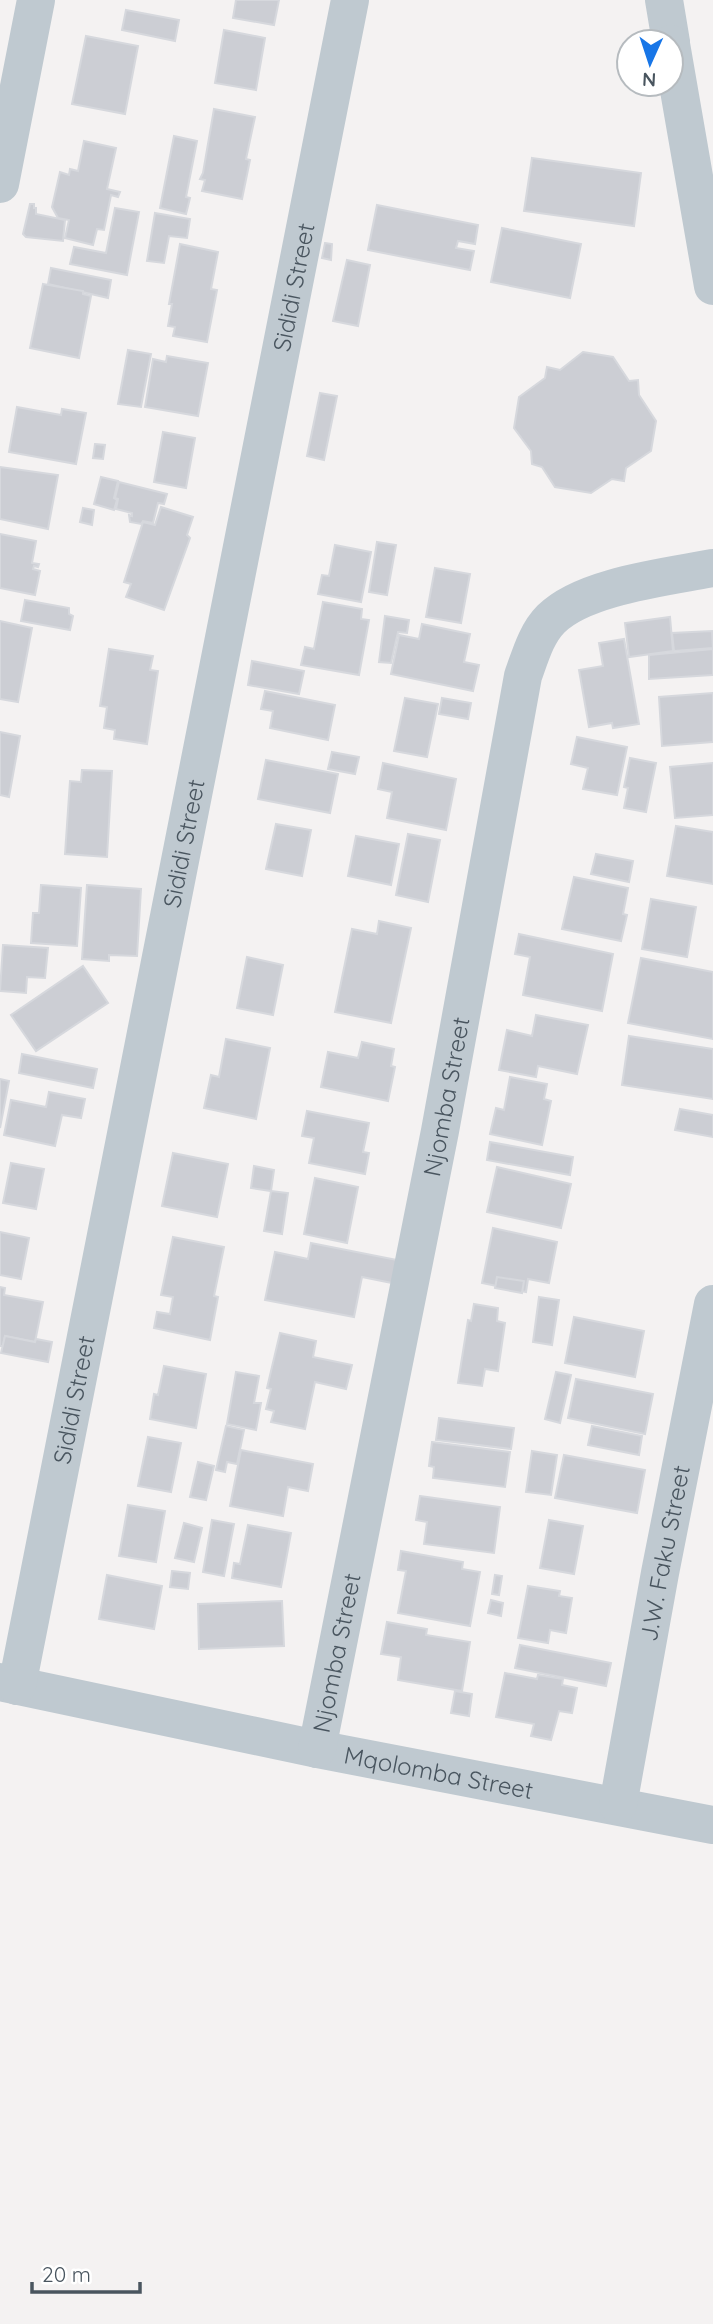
<svg xmlns="http://www.w3.org/2000/svg" width="713" height="2324" font-family="Quicksand,sans-serif">
	<rect width="100%" height="100%" fill="#f4f2f2"/>
	<g fill="#ccced4" stroke="#d6d8dd" stroke-width="2">
		<path d="M236,0H279L274,25L233,18Z"/>
		<path d="M126,10L179,20L175,41L122,30Z"/>
		<path d="M224,30L265,38L256,90L215,83Z"/>
		<path d="M86,36L138,46L125,114L72,104Z"/>
		<path d="M214,109L255,117L246,159L250,160L242,199L202,191L205,180L200,179L203,173Z"/>
		<path d="M174,136L197,141L186,197L190,198L186,214L160,208Z"/>
		<path d="M84,141L116,148L107,189L120,192L118,197L111,195L104,230L97,229L93,245L65,238L69,220L58,218L52,207L60,172L69,175L70,169L78,171Z"/>
		<path d="M532,158L641,173L634,226L524,211Z"/>
		<path d="M30,204H34V208H36V214L65,220L63,241L26,237L23,234Z"/>
		<path d="M377,205L478,225L475,244L458,241L456,248L474,251L470,270L368,250Z"/>
		<path d="M115,208L139,212L127,275L70,264L74,247L106,253Z"/>
		<path d="M155,213L190,219L187,238L169,236L164,263L147,261Z"/>
		<path d="M502,228L581,244L570,298L491,282Z"/>
		<path d="M325,243L332,244L331,260L322,258Z"/>
		<path d="M180,244L218,252L211,289L217,290L207,342L173,336L175,327L168,326L172,304H169Z"/>
		<path d="M347,260L370,265L358,326L333,321Z"/>
		<path d="M51,268L111,280L108,298L48,284Z"/>
		<path d="M43,284L83,291V294L91,296L79,358L30,348Z"/>
		<path d="M128,350L151,354L141,407L118,404Z"/>
		<path d="M583,352L613,357L629,381L638,380L639,395L656,421L651,451L626,468L624,481L612,479L591,493L555,487L542,467L532,464L531,451L514,428L519,397L545,378L547,367L560,370Z"/>
		<path d="M167,356L208,363L198,416L145,407L153,359L166,362Z"/>
		<path d="M320,393L337,396L324,460L307,456Z"/>
		<path d="M17,407L61,415L62,409L86,413L76,464L9,452Z"/>
		<path d="M163,432L195,438L186,488L154,482Z"/>
		<path d="M95,444L105,445L103,459L93,458Z"/>
		<path d="M0,467L58,475L48,529L0,519Z"/>
		<path d="M101,477L118,481L114,498L117,500L114,510L94,504Z"/>
		<path d="M119,482L167,494L164,504L158,503L153,523L143,521L141,524L130,522L129,515L132,516V513L116,509L118,499L115,498Z"/>
		<path d="M161,507L193,517L187,535L190,538L164,610L126,597L131,584L124,582L143,522L155,525Z"/>
		<path d="M83,508L94,510L92,525L80,522Z"/>
		<path d="M0,534L36,541L32,563L39,564L38,567L34,566L33,569L40,571L35,595L0,588Z"/>
		<path d="M377,542L396,545L387,595L369,592Z"/>
		<path d="M335,545L371,552L361,602L318,594L322,575L329,576Z"/>
		<path d="M435,568L470,574L461,623L426,617Z"/>
		<path d="M25,600L69,608V614L73,616L70,630L21,621Z"/>
		<path d="M323,602L362,609L361,619L369,620L359,675L301,665L305,647L314,649Z"/>
		<path d="M385,616L409,620L407,633L398,632L391,663L379,662Z"/>
		<path d="M670,617L673,651L629,657L625,623Z"/>
		<path d="M0,621L32,628L18,702L0,699Z"/>
		<path d="M422,624L470,634L464,662L479,665L473,691L391,674L399,635L419,639Z"/>
		<path d="M712,631L713,648L674,651L672,633Z"/>
		<path d="M624,639L639,724L613,728L612,723L589,727L579,670L603,666L599,643Z"/>
		<path d="M109,649L153,656L150,670L158,671L147,744L114,739L115,730L104,728L107,707L100,706Z"/>
		<path d="M713,649V675L649,679V655Z"/>
		<path d="M252,661L304,671L299,694L248,685Z"/>
		<path d="M265,691L335,705L328,740L270,728L273,711L261,709Z"/>
		<path d="M713,693V742L662,746L659,697Z"/>
		<path d="M405,698L438,704L427,757L394,751Z"/>
		<path d="M442,698L471,703L468,719L439,714Z"/>
		<path d="M0,732L20,736L9,797L0,795Z"/>
		<path d="M577,737L627,747L617,795L583,789L588,768L571,764Z"/>
		<path d="M332,752L359,757L355,774L328,769Z"/>
		<path d="M630,758L656,763L646,812L624,808L628,788L624,787Z"/>
		<path d="M266,760L338,774L330,813L258,799Z"/>
		<path d="M383,763L456,779L446,830L387,818L392,792L378,789Z"/>
		<path d="M713,763V815L675,818L670,767Z"/>
		<path d="M82,770L112,771L107,857L65,854L70,781L81,782Z"/>
		<path d="M276,824L311,830L302,876L266,869Z"/>
		<path d="M676,826L713,832V884L667,876Z"/>
		<path d="M408,834L440,840L428,902L396,895Z"/>
		<path d="M356,836L399,844L391,885L348,876Z"/>
		<path d="M596,854L633,861L629,882L591,874Z"/>
		<path d="M574,877L628,888L623,914L627,915L621,941L562,929Z"/>
		<path d="M41,885L81,888L77,946L31,943L33,913H39Z"/>
		<path d="M87,885L141,889L137,956L109,955V961L82,959Z"/>
		<path d="M651,899L696,907L687,957L642,949Z"/>
		<path d="M379,921L411,928L391,1023L335,1012L352,929L377,934Z"/>
		<path d="M519,934L613,954L602,1011L523,995L530,957L515,954Z"/>
		<path d="M3,945L48,948L45,978L27,977L26,993L0,991Z"/>
		<path d="M247,957L283,965L273,1015L237,1008Z"/>
		<path d="M641,958L713,972V1039L628,1023Z"/>
		<path d="M83,966L108,1003L36,1051L11,1015Z"/>
		<path d="M536,1015L588,1025L577,1074L538,1066L536,1077L499,1070L507,1030L532,1036Z"/>
		<path d="M629,1036L713,1049V1099L622,1085Z"/>
		<path d="M226,1039L270,1048L256,1119L204,1108L211,1075L219,1077Z"/>
		<path d="M362,1042L394,1049L391,1066L395,1067L388,1101L321,1087L328,1052L358,1058Z"/>
		<path d="M22,1054L97,1069L93,1088L19,1073Z"/>
		<path d="M510,1077L547,1084L544,1099L551,1101L542,1145L490,1134L496,1108L504,1110Z"/>
		<path d="M0,1079L9,1081L0,1128Z"/>
		<path d="M49,1092L85,1099L81,1118L62,1115L55,1146L4,1135L11,1100L46,1107Z"/>
		<path d="M680,1109L713,1115V1137L675,1130Z"/>
		<path d="M307,1111L369,1123L363,1152L369,1153L365,1174L309,1163L314,1138L302,1136Z"/>
		<path d="M490,1142L573,1157L570,1175L487,1160Z"/>
		<path d="M173,1153L228,1164L217,1217L162,1206Z"/>
		<path d="M11,1163L44,1169L36,1209L3,1203Z"/>
		<path d="M254,1166L274,1170L271,1191L251,1188Z"/>
		<path d="M497,1167L571,1184L561,1228L487,1212Z"/>
		<path d="M315,1178L358,1187L347,1243L304,1234Z"/>
		<path d="M271,1191L288,1193L282,1234L264,1231Z"/>
		<path d="M493,1228L557,1242L549,1283L528,1279L526,1292L482,1283Z"/>
		<path d="M0,1232L29,1238L21,1279L0,1275Z"/>
		<path d="M173,1237L224,1247L214,1296L218,1297L210,1340L154,1328L157,1312L170,1314L173,1297L161,1295Z"/>
		<path d="M311,1243L397,1260L392,1283L362,1277L354,1317L265,1300L275,1252L308,1259Z"/>
		<path d="M497,1277L524,1281L522,1293L495,1288Z"/>
		<path d="M0,1287L5,1288L4,1295L43,1302L35,1342L5,1336L3,1346H0Z"/>
		<path d="M539,1297L559,1300L552,1345L533,1342Z"/>
		<path d="M474,1304L498,1308L497,1321L505,1323L498,1371L485,1369L482,1386L458,1383L468,1320L471,1321Z"/>
		<path d="M574,1317L644,1331L635,1377L565,1363Z"/>
		<path d="M280,1333L316,1341L313,1357L352,1365L346,1389L315,1382L305,1429L271,1422L274,1411L266,1409L271,1389L267,1388Z"/>
		<path d="M5,1336L35,1342L36,1339L52,1342L48,1362L1,1353Z"/>
		<path d="M164,1366L206,1374L196,1428L150,1419L154,1394L158,1395Z"/>
		<path d="M236,1372L259,1376L254,1403H261L256,1430L227,1424Z"/>
		<path d="M556,1372L571,1375L560,1423L545,1419Z"/>
		<path d="M576,1379L653,1394L645,1434L568,1418Z"/>
		<path d="M439,1418L514,1428L511,1449L436,1440Z"/>
		<path d="M226,1426L244,1430L237,1464L227,1462L225,1472L216,1470Z"/>
		<path d="M592,1426L642,1436L639,1455L588,1445Z"/>
		<path d="M148,1437L181,1443L171,1492L138,1486Z"/>
		<path d="M432,1442L510,1452L505,1487L433,1478L434,1467L429,1466Z"/>
		<path d="M241,1450L313,1464L308,1491L288,1487L283,1516L230,1506Z"/>
		<path d="M532,1451L557,1455L551,1495L526,1492Z"/>
		<path d="M564,1455L645,1470L637,1513L555,1498Z"/>
		<path d="M198,1462L214,1466L206,1500L190,1497Z"/>
		<path d="M420,1496L500,1507L494,1553L424,1544L427,1522L416,1520Z"/>
		<path d="M128,1505L165,1511L156,1562L119,1556Z"/>
		<path d="M212,1520L234,1524L224,1576L203,1572Z"/>
		<path d="M549,1520L583,1526L574,1574L540,1568Z"/>
		<path d="M184,1523L202,1528L194,1562L175,1558Z"/>
		<path d="M248,1525L291,1533L281,1587L232,1578L234,1563L240,1564Z"/>
		<path d="M401,1551L463,1562L462,1569L480,1572L470,1626L398,1613L406,1571L398,1570Z"/>
		<path d="M172,1571L190,1573L188,1589L170,1587Z"/>
		<path d="M107,1575L162,1586L154,1629L99,1619Z"/>
		<path d="M495,1575L502,1576L499,1595L492,1594Z"/>
		<path d="M528,1586L560,1591L559,1596L572,1598L566,1633L550,1630L548,1643L518,1638Z"/>
		<path d="M491,1600L503,1603L501,1616L488,1613Z"/>
		<path d="M282,1601L284,1646L199,1649L198,1604Z"/>
		<path d="M387,1622L427,1629L426,1635L470,1642L462,1691L398,1680L401,1657L381,1654Z"/>
		<path d="M520,1645L611,1663L606,1686L515,1668Z"/>
		<path d="M505,1673L537,1679L538,1675L563,1679L562,1685L577,1688L572,1713L559,1711L551,1740L531,1736L534,1724L496,1717Z"/>
		<path d="M455,1691L472,1694L469,1716L451,1713Z"/>
	</g>
	<g fill="none" stroke-linecap="round" stroke-linejoin="round">
		<g stroke="#bfc9d0" stroke-width="38">
			<path d="M664,0L671,42"/>
			<path d="M671,44L713,286"/>
			<path d="M0,184L36,0"/>
			<path id="s1" d="M0,1682L317,1749L713,1825"/>
			<path id="s2" d="M17,1686L350,0"/>
			<path id="s3" d="M317,1749L440,1131L523,676C530,657 536,634 551,619C584,586 667,577 713,568"/>
			<path id="s4" d="M618,1805L660,1573L713,1304"/>
		</g>
	</g>
	<g text-anchor="middle" dominant-baseline="central" stroke-width="5" stroke-linejoin="round" paint-order="stroke">
		<g font-size="24" fill="#49555f" stroke="#fff">
			<text stroke="none"><textPath href="#s2" startOffset="1426">Sididi Street</textPath></text>
			<text stroke="none"><textPath href="#s2" startOffset="859">Sididi Street</textPath></text>
			<text stroke="none"><textPath href="#s3" startOffset="665">Njomba Street</textPath></text>
			<text stroke="none"><textPath href="#s2" startOffset="292">Sididi Street</textPath></text>
			<text stroke="none"><textPath href="#s4" startOffset="256">J.W. Faku Street</textPath></text>
			<text stroke="none"><textPath href="#s3" startOffset="98">Njomba Street</textPath></text>
			<text stroke="none"><textPath href="#s1" startOffset="448">Mqolomba Street</textPath></text>
		</g>
	</g>
	<g transform="translate(650 63) rotate(183)"><circle r="33" fill="#ffffff" stroke="#b6bbbf" stroke-width="2"/>
	<path d="M0-5L12 26L0 18L-12 26Z" fill="#1876e7"/>
	<text y="-10" font-size="19" font-weight="bold" text-anchor="middle" fill="#49555f">N</text>
	</g>
	<path d="M32 2282v10h108v-10" fill="none" stroke="#49555f" stroke-width="3.5"/>
	<text x="42" y="2282" font-size="21" fill="#49555f" stroke="#ffffff" stroke-width="5" paint-order="stroke">20 m</text>
</svg>
